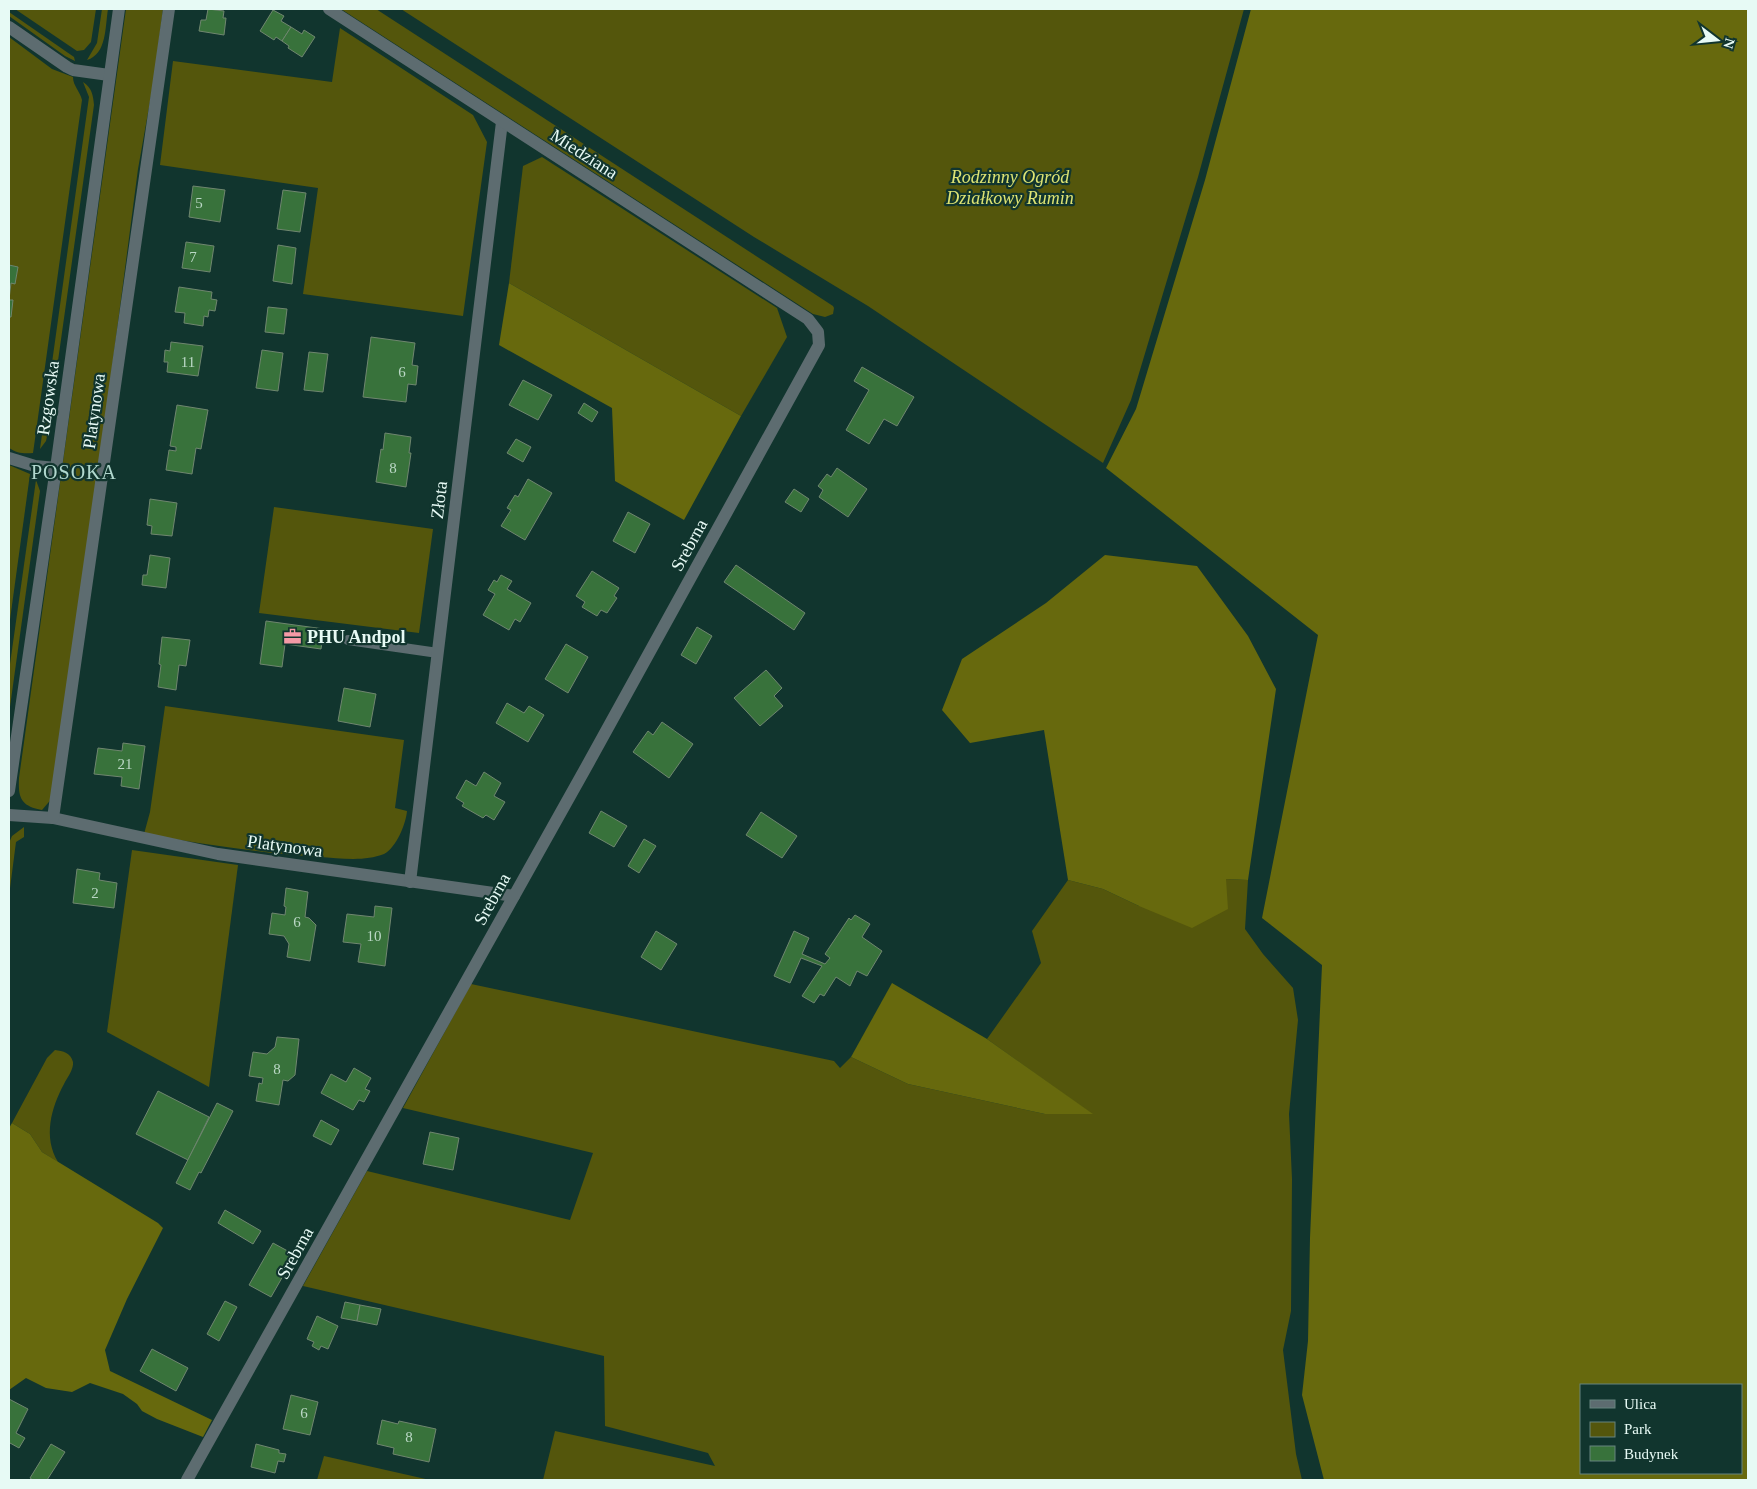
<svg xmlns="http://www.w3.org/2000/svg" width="1757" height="1489" font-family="Georgia,serif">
	<rect width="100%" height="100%" fill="#11352e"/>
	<g fill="#54560c">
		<path d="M15,9H96L91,42L84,50L77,51Z"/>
		<path d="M102,9H108C105,27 107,54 87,60L97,43Z"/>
		<path d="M126,9H163L154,79L138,169L85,575L54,796L42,810C21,806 18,798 19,778Z"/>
		<path d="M341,9H376L833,306L834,308L833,314L825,317L813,314Z"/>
		<path d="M401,9H1244L1198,177L1131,400L1103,463L868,306L754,237Z"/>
		<path d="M9,12L74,57L75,61L65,56L9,16Z"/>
		<path d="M340,28L473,115L487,142L463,316L303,294L318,188L160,165L173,61L332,82Z"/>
		<path d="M9,37L52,69L73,77C73,86 80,91 82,100L35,439L33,453C23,454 17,453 9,448V317H10L12,300H9L11,283H15L18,267L9,265Z"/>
		<path d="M83,82C92,88 93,95 94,105L48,432L46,441L40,449L89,97Z"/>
		<path d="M542,157L777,308L787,337L741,416L509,283L523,166Z"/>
		<path d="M9,465L30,474L9,627Z"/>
		<path d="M36,480L40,491L9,714V671Z"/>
		<path d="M274,507L433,529L419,633L259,613Z"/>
		<path d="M165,706L404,740L395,808L407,811C406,824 396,848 384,854C364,862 340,858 319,857C260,853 203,844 144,834L150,812Z"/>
		<path d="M24,827V837L16,842L9,896V843L12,836Z"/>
		<path d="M132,850L238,865L209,1087L107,1032Z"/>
		<path d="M1226,879L1248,880L1245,929L1263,954L1293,988L1298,1020L1289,1114L1292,1179L1291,1311L1283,1350L1296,1454L1302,1480H543L555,1431L715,1466L708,1453L605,1426L604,1356L303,1286L367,1171L570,1220L593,1153L403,1108L471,984L834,1061L840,1068L851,1057L908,1084L1045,1114H1092L987,1039L1041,963L1032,931L1068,880L1103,889L1139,906Z"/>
		<path d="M55,1050C63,1051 71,1053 73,1062C74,1069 67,1078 64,1084C51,1108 43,1137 58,1162L42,1152L30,1134L12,1123L47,1058Z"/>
		<path d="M324,1456L430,1480H317Z"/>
	</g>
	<g fill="#67690d" fill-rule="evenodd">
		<path d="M1251,9H1748V1480H1324L1302,1395L1308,1341L1310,1238L1322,965L1262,918L1318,635L1106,468L1136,409L1205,180ZM1581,1385H1741V1473H1581Z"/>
		<path d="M509,283L741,416L684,520L615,481L612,408L499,345Z"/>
		<path d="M1105,555L1197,566L1248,636L1276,689L1248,880L1226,879L1228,909L1192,928L1139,906L1103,889L1068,880L1044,730L970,743L942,710L962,659L1046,603Z"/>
		<path d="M892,983L987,1039L1093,1114H1045L908,1084L851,1057Z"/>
		<path d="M12,1123L30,1134L42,1152L158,1223L163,1228L127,1299L105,1350L110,1371L212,1420L203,1437L157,1419L142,1411L137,1404L123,1394L90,1383L72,1392L46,1388L26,1378L9,1390V1128Z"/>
	</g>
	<g fill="#38723b" stroke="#6f866f">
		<path d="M208,9L224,11L223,18H226L224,35L199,31L201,20H206Z"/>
		<path d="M273,10L284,16L281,21L291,27L282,41L276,37L274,40L260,31Z"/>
		<path d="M291,27L302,34L304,30L315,37L302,57L288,48L289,46L282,41Z"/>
		<path d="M193,186L225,190L220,222L189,217Z"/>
		<path d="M283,190L306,193L300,232L277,229Z"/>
		<path d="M186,242L214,246L210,272L182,268Z"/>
		<path d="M278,245L296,248L292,284L273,281Z"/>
		<path d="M9,265L18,267L15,284L11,283L10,291H9Z"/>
		<path d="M179,287L212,292L211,299L217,300L215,311L209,310L208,317L204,316L203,326L184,323L185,313L175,312Z"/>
		<path d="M9,291H10L9,300H13L11,317H9Z"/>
		<path d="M268,307L287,309L284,334L265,332Z"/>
		<path d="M371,337L415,343L412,365L418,366L416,385L408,384L406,402L363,397Z"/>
		<path d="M171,342L203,346L198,376L167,372L168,362H164L165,350L170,351Z"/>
		<path d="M262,350L283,353L278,391L256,388Z"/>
		<path d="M309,352L328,354L323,392L304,390Z"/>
		<path d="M862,367L914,397L897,426L884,419L869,444L846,430L869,390L854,381Z"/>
		<path d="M523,380L552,395L538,420L509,405Z"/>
		<path d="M584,403L598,412L592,422L578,413Z"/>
		<path d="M177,405L208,410L201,449L196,448L192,474L166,470L169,450L176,451V447L170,446Z"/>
		<path d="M385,433L411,437L409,453H411L406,487L376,482L381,449L383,450Z"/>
		<path d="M516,439L531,447L523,462L507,453Z"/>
		<path d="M837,468L867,489L848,517L819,497L823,490L818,486L827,474L831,477Z"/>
		<path d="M528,479L552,493L525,540L501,526L511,510L507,508L515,495L518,497Z"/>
		<path d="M794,489L809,499L801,512L785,502Z"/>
		<path d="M150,499L177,503L172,536L151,534L152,526L147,525Z"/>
		<path d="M628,512L650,524L635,553L613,541Z"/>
		<path d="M150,555L170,558L166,588L142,585L143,575H147Z"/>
		<path d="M736,565L805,613L794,630L724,582Z"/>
		<path d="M592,571L619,588L614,596L617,598L607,613L601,610L597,616L582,607L585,602L576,596Z"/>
		<path d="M501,575L512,581L507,589L531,603L520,622L515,619L509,630L483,615L495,594L488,590L494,580L497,582Z"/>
		<path d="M266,621L324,629L321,649L285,644L282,667L260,664Z"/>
		<path d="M697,627L712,636L696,664L681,655Z"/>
		<path d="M162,637L190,640L186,666L179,665L176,690L158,687L161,665L159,664Z"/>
		<path d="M566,644L588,657L568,693L545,679Z"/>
		<path d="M766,670L782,688L774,696L783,706L760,726L734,698Z"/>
		<path d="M344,688L376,694L370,727L338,721Z"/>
		<path d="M507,703L524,713L529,706L544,715L528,742L496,723Z"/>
		<path d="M662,722L693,744L669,778L633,752L648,731L653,735Z"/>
		<path d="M123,743L145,746L139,789L121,786L122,777L94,774L98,748L122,751Z"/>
		<path d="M484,772L501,783L494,796L505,802L494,820L486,815L483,818L462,806L464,803L456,798L466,780L476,786Z"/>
		<path d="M601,811L627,826L614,847L589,833Z"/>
		<path d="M761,812L797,836L782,858L746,835Z"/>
		<path d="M644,839L656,846L639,873L628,866Z"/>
		<path d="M77,869L100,873L99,880L117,883L114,908L73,903Z"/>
		<path d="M286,888L308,892L305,917L309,918L316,925L310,961L287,957L289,944L284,936L269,934L272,913L285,915L286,907L284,906Z"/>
		<path d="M375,906L392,908L385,966L358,962L361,944L343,942L347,914L374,917Z"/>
		<path d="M855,915L870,924L862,937L882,951L867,976L857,971L850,986L836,977L824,996L820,994L814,1003L802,996L822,966L801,958L790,983L774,976L794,931L809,938L802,954L825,964L830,958L825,954L849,918L851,920Z"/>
		<path d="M656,931L677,944L661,970L641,957Z"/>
		<path d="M277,1037L299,1039L295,1075L288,1081L283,1080L279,1105L256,1101L259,1083L262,1084L263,1078L249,1076L253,1052L267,1054L275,1047Z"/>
		<path d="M354,1068L371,1078L365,1089L370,1091L364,1102L359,1100L353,1110L321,1093L331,1074L346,1082Z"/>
		<path d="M158,1091L209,1117L188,1160L136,1134Z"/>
		<path d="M217,1103L233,1111L201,1173L199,1172L190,1190L176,1183Z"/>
		<path d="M321,1120L339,1130L331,1145L313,1136Z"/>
		<path d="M430,1132L459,1138L453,1170L423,1164Z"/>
		<path d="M225,1210L261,1231L253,1244L218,1223Z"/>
		<path d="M273,1243L295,1255L271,1297L249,1285Z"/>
		<path d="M225,1301L237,1307L219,1341L207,1334Z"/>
		<path d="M345,1302L360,1305L357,1321L341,1318Z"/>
		<path d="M360,1305L381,1309L377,1325L357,1321Z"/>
		<path d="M317,1316L338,1326L328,1349L321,1346L319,1350L312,1346L314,1342L307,1339Z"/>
		<path d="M152,1349L188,1368L176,1391L140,1371Z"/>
		<path d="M291,1395L318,1402L310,1435L283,1429Z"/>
		<path d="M9,1399L28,1409L16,1433L25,1438L19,1448L10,1443L9,1446Z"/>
		<path d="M382,1420L398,1424L399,1421L436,1429L429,1462L393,1454L394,1448L377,1444Z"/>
		<path d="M51,1444L65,1452L47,1480H33L30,1478Z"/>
		<path d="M256,1444L279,1450V1453L286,1454L284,1462L278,1461L275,1473L251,1467Z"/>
	</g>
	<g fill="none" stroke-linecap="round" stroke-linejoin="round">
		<path stroke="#5d6c70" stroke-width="10" d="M348,640L438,653"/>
		<g stroke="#5d6c70" stroke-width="12">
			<path d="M9,27L67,67L73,70L109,75"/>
			<path d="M9,458L35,466L56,468"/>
			<path d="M9,815L53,818L218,854L514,896"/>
			<path d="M53,818L169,9"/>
			<path d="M410,882L502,122"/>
			<path d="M187,1480L589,762L819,345L818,332L808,319L329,9"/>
		</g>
		<path stroke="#5d6c70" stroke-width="12" d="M9,791L56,468L119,9"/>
	</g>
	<defs>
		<symbol id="office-bare" viewBox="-9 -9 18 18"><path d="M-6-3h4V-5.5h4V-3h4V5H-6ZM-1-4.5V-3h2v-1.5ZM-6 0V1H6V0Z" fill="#f49aa6" stroke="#11352e" stroke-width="2.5" paint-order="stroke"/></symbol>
	</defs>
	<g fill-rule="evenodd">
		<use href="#office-bare" x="280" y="624" width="25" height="25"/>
	</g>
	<g text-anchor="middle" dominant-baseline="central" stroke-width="4.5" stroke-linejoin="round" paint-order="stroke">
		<g font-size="15" fill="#bbd8c6">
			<text x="199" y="203">5</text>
			<text x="193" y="257">7</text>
			<text x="188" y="362">11</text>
			<text x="402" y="372">6</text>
			<text x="393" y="468">8</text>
			<text x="125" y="764">21</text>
			<text x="95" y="893">2</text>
			<text x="297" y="922">6</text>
			<text x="374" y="936">10</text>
			<text x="277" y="1069">8</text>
			<text x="304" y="1413">6</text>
			<text x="409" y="1437">8</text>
		</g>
		<g font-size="18" fill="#e7faf5" stroke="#11352e">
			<text transform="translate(584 154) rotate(33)">Miedziana</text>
			<text transform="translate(48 398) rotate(-82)">Rzgowska</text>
			<text transform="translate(94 411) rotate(-82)">Platynowa</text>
			<text transform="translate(439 500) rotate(-83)">Złota</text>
			<text transform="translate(689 545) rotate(-61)">Srebrna</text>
			<text transform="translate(285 846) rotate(8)">Platynowa</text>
			<text transform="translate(492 899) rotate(-61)">Srebrna</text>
			<text transform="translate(295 1253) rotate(-61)">Srebrna</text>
		</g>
		<g font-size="18" font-style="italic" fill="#dde373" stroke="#11352e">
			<text x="1010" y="177">Rodzinny Ogród<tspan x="1010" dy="21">Działkowy Rumin</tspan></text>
		</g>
		<g font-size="18" font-weight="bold" fill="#e7faf5" stroke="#11352e" text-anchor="start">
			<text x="307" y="637">PHU Andpol</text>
		</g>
		<g font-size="20" letter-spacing="1" fill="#b1d8ce" stroke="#11352e">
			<text x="74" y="472">POSOKA</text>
		</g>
	</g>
	<rect width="1757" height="1489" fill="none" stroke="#e7faf5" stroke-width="20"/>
	<rect x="1580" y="1384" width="162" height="90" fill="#11352e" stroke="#67847e"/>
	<rect x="1590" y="1400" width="25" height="8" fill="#5d6c70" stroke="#67847e"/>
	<text x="1624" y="1409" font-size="15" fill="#e7faf5">Ulica</text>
	<rect x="1590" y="1422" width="25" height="15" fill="#54560c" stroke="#67847e"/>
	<text x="1624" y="1434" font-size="15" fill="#e7faf5">Park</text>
	<rect x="1590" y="1446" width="25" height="15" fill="#38723b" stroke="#67847e"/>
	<text x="1624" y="1459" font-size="15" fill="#e7faf5">Budynek</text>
	<g transform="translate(1717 40) rotate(106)" stroke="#11352e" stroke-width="4" paint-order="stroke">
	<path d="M0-4L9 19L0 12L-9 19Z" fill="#e7faf5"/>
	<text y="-8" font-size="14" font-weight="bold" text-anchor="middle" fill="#e7faf5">N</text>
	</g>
</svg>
